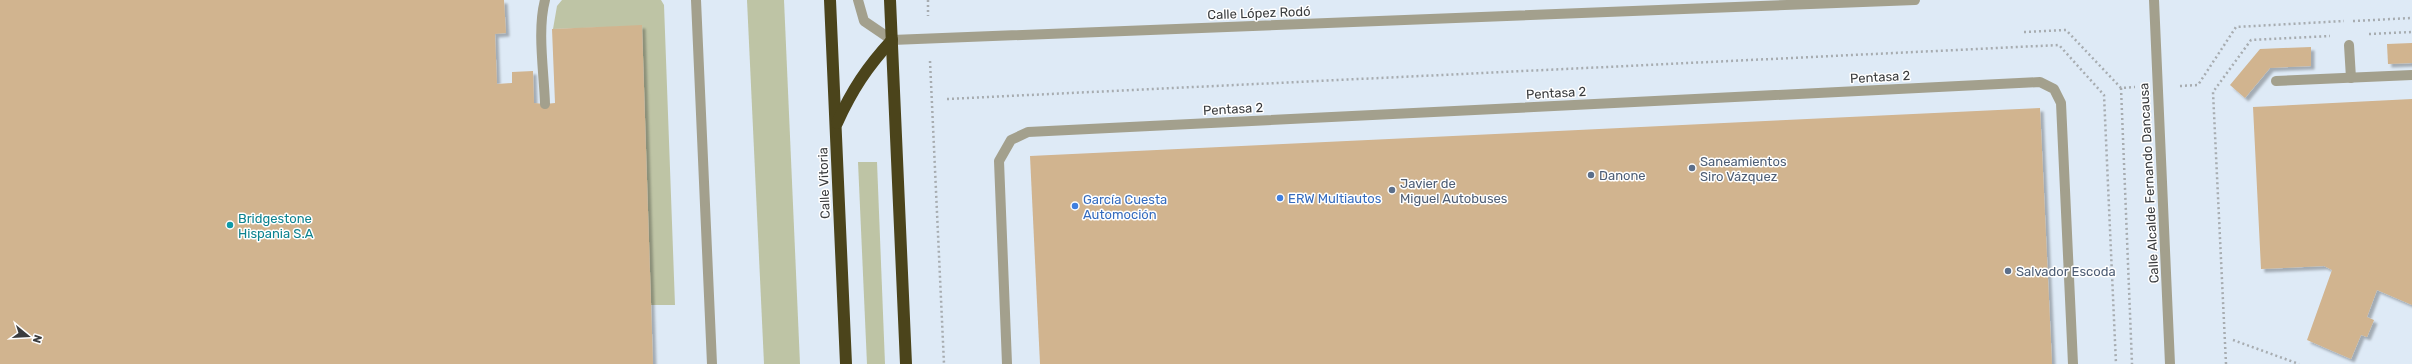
<svg xmlns="http://www.w3.org/2000/svg" width="2412" height="364" font-family="Rubik,sans-serif">
	<defs>
		<filter id="shadow"><feDropShadow dx="3.5" dy="3.5" stdDeviation="1" flood-color="#0004"/></filter>
	</defs>
	<rect width="100%" height="100%" fill="#edf3f9"/>
	<rect fill="#deeaf6" x="0" y="0" width="2412" height="364"/>
	<g fill="#bec4a5">
		<path d="M562,0H661L664,5L675,305H651L642,26L553,29L557,6Z"/>
		<path d="M747,0H784L800,364H764Z"/>
		<path d="M858,162H877L885,364H867Z"/>
	</g>
	<g fill="#d1b48f" filter="url(#shadow)">
		<path d="M0,0H504L506,33L495,34L497,84L512,83V72L533,71L534,103L545,104L555,103L552,29L642,25L653,364H0Z"/>
		<path d="M2412,43V63L2388,64L2387,44Z"/>
		<path d="M2311,47V66L2270,68L2245,98L2230,85L2260,49Z"/>
		<path d="M2412,99V305L2377,290L2367,317L2374,320L2367,337L2361,335L2351,359L2307,340L2332,270L2324,266L2261,269L2253,107Z"/>
		<path d="M2040,108L2052,364H1040L1030,156Z"/>
	</g>
	<g fill="none" stroke-linecap="round" stroke-linejoin="round">
		<g stroke="#a7acb0" stroke-width="2.5" stroke-dasharray="2 3" stroke-linecap="butt">
			<path d="M928,0V16"/>
			<path d="M2353,21L2412,18"/>
			<path d="M2024,32L2066,30L2121,88L2135,87"/>
			<path d="M2369,34L2412,32"/>
			<path d="M930,61L944,364"/>
			<path d="M2180,86L2198,85L2236,27L2344,21"/>
			<path d="M2121,88L2132,364"/>
			<path d="M947,99L2059,45L2104,95L2116,364"/>
			<path d="M2233,340L2299,364"/>
			<path d="M2226,364L2213,92L2251,40L2330,36"/>
		</g>
		<g stroke="#a3a08d" stroke-width="10">
			<path d="M696,0L712,364"/>
			<path d="M858,0L864,21L892,40L1915,0"/>
			<path d="M2154,0L2170,364"/>
			<path d="M2349,45L2351,78"/>
			<path d="M2276,81L2412,75"/>
			<path d="M545,104C544,72 537,30 545,0"/>
			<path d="M1007,364L999,161L1011,140L1028,132L2040,82L2054,89L2061,103L2073,364"/>
		</g>
		<g stroke="#4b441b" stroke-width="12">
			<path d="M830,0L846,364"/>
			<path d="M890,0L906,364"/>
			<path d="M837,123C852,90 867,67 892,40"/>
		</g>
	</g>
	<g fill="#5c6f8a" stroke="#fff" stroke-width="1.5">
		<circle cx="1692" cy="168" r="4"/>
		<circle cx="1591" cy="175" r="4"/>
		<circle cx="1392" cy="190" r="4"/>
		<circle cx="2008" cy="271" r="4"/>
	</g>
	<g fill="#3f7fe0" stroke="#fff" stroke-width="1.5">
		<circle cx="1280" cy="198" r="4"/>
		<circle cx="1075" cy="206" r="4"/>
	</g>
	<circle fill="#0f9aa8" stroke="#fff" stroke-width="1.5" cx="230" cy="225" r="4"/>
	<g text-anchor="middle" dominant-baseline="central" stroke-width="3" stroke-linejoin="round" paint-order="stroke">
		<g font-size="13" fill="#3a3c3e" stroke="#fff">
			<text transform="translate(1259 13) rotate(-2)">Calle López Rodó</text>
			<text transform="translate(1880 77) rotate(-3)">Pentasa 2</text>
			<text transform="translate(1556 93) rotate(-3)">Pentasa 2</text>
			<text transform="translate(1233 109) rotate(-3)">Pentasa 2</text>
			<text transform="translate(824 183) rotate(-92)">Calle Vitoria</text>
			<text transform="translate(2149 183) rotate(-93)">Calle Alcalde Fernando Dancausa</text>
		</g>
		<g font-size="13" fill="#4e5e75" stroke="#fff" text-anchor="start">
			<text x="1700" y="161">Saneamientos<tspan x="1700" dy="15">Siro Vázquez</tspan></text>
			<text x="1599" y="175">Danone</text>
			<text x="1400" y="183">Javier de<tspan x="1400" dy="15">Miguel Autobuses</tspan></text>
			<text x="2016" y="271">Salvador Escoda</text>
		</g>
		<g font-size="13" fill="#366cbe" stroke="#fff" text-anchor="start">
			<text x="1288" y="198">ERW Multiautos</text>
			<text x="1083" y="199">García Cuesta<tspan x="1083" dy="15">Automoción</tspan></text>
		</g>
		<g font-size="13" fill="#0d838f" stroke="#fff" text-anchor="start">
			<text x="238" y="218">Bridgestone<tspan x="238" dy="15">Hispania S.A</tspan></text>
		</g>
	</g>
	<g transform="translate(28 336) rotate(108)" stroke="#ffffff" stroke-width="3" paint-order="stroke">
	<path d="M0-3L7 15L0 10L-7 15Z" fill="#3a3c3e"/>
	<text y="-6" font-size="11" font-weight="bold" text-anchor="middle" fill="#3a3c3e">N</text>
	</g>
</svg>
